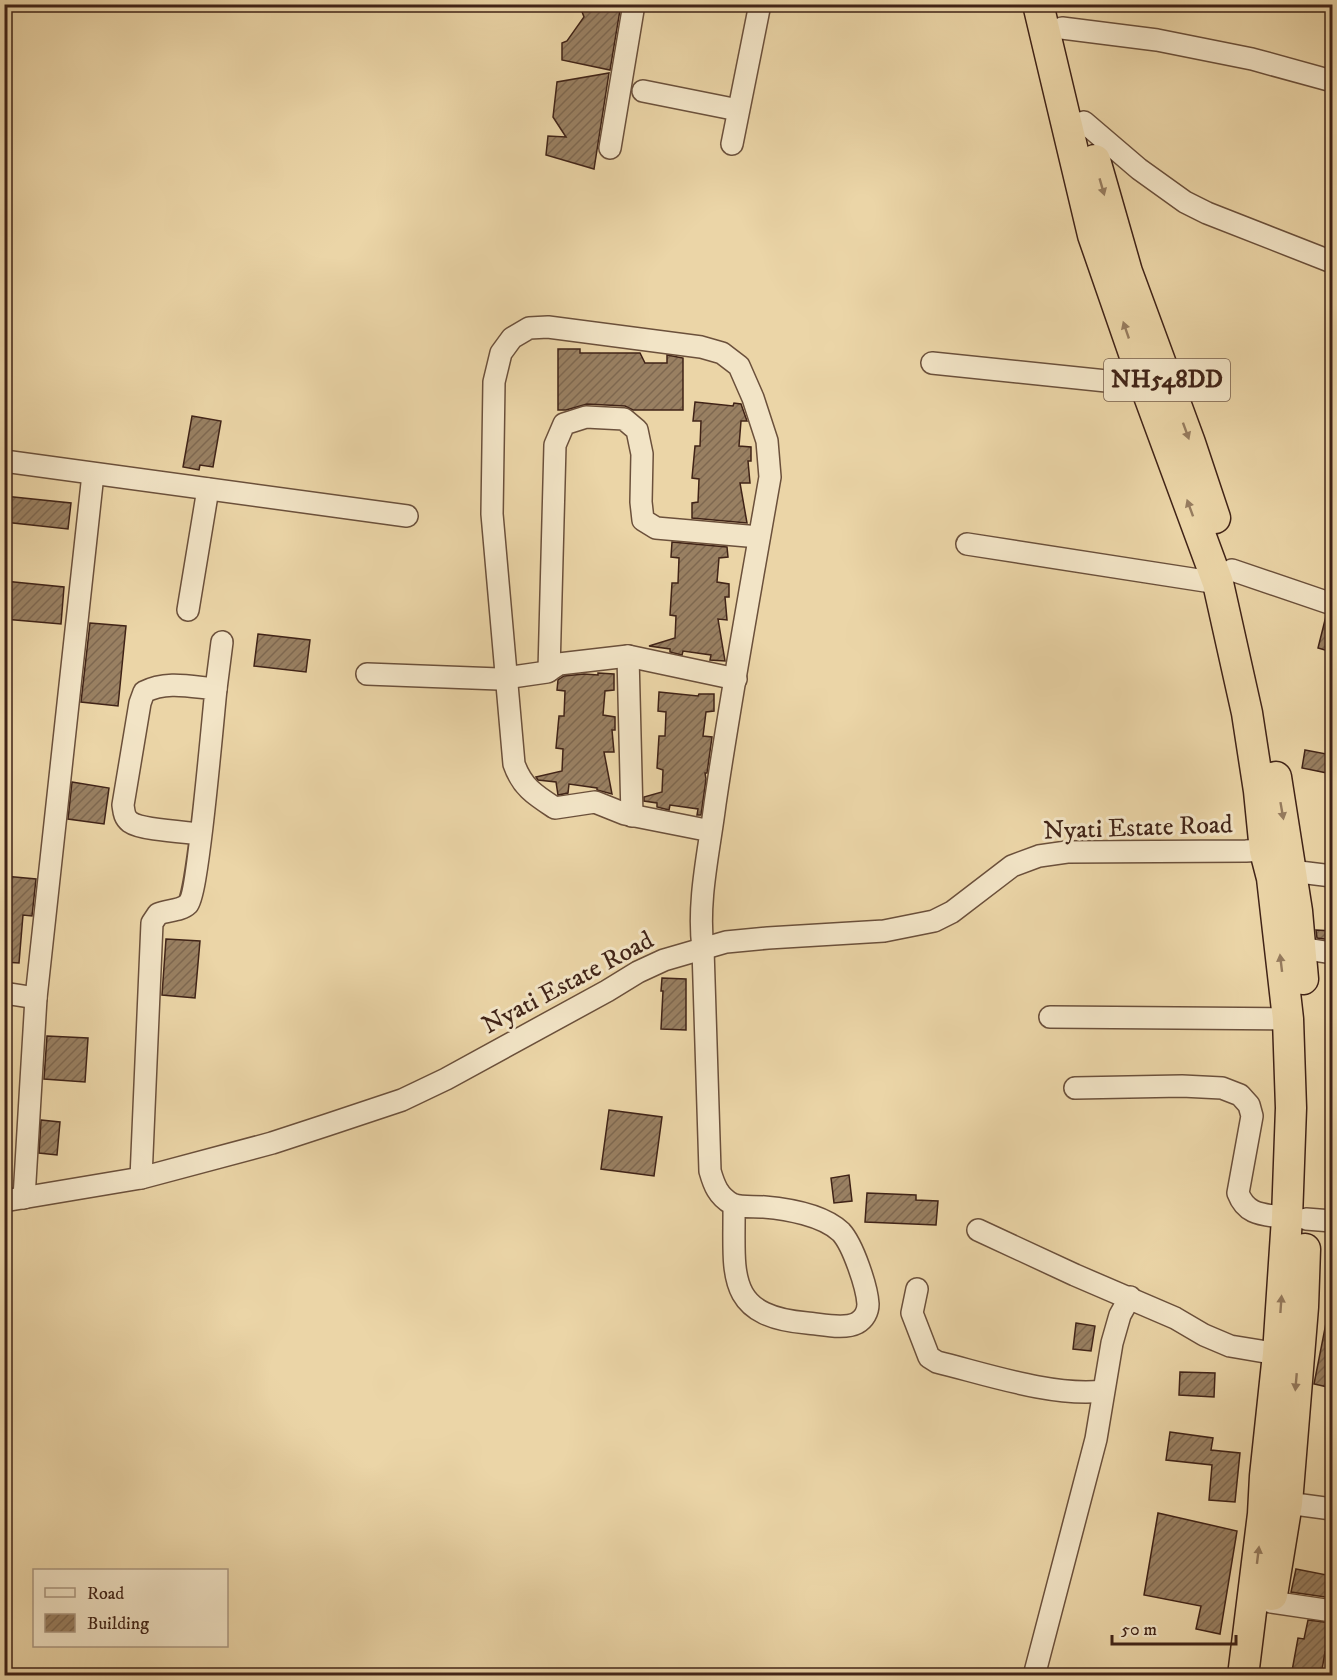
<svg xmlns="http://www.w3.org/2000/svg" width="1337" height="1680" font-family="'IM FELL DW Pica',serif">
	<defs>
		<pattern id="building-hatch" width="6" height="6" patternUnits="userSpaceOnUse" patternTransform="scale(1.5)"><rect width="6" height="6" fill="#998062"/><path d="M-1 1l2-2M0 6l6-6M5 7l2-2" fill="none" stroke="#7e6850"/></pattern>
	</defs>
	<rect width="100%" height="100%" fill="#ebd5a7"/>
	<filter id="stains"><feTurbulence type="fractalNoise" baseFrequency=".00333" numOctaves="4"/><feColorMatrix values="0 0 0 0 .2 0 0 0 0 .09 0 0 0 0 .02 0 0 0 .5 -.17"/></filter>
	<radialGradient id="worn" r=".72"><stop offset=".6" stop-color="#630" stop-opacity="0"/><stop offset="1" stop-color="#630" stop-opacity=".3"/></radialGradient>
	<g fill="url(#building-hatch)" stroke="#402317" stroke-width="1.5">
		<path d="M579,4H621L610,70L562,60V43L567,41L584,17Z"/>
		<path d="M609,73L594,169L546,155L548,136L566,137L553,117L557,82Z"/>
		<path d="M558,349H580V353H640L645,363H667V355L683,358V410H633L625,406L587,404L566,410H558Z"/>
		<path d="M695,402L733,406L734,403L741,404L747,421H741L739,446L751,447V461H748L750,483H740L747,523L692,518V503L698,502L699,479L692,478L695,446H700L701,421H693Z"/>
		<path d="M192,416L221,421L213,467L200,465L199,470L183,467Z"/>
		<path d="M4,496L71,503L68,529L4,522Z"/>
		<path d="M672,542L727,547L728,557L719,558L717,582L729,584V597H725L727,620L718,619L725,661L710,660L711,655L683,651L682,655L670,652V649L649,646L675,638L676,616L670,615L672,583H678L679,558L671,557Z"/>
		<path d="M4,581L64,587L61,624L4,619Z"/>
		<path d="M1326,616H1332V652L1318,648Z"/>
		<path d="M90,623L126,626L118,706L81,702Z"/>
		<path d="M258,634L310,640L306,672L254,666Z"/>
		<path d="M598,673L614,674V690L605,691L603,715L615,717V730H612L614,752H604L612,794L597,790V788L569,784L568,793L558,795L556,782L538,780L536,777L562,771L563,749L556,748L559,716H564L565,691L557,690L558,680L564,676L584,674L598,675Z"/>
		<path d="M659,692L698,696L699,694H714V711L706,712L703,736L712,737L707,773H705L706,779L701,815H697L698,809L670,805L669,810L657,807V803L644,801V797L662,792L663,770L657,768L659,736H665L666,712L658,711Z"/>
		<path d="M1305,750L1332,755V774L1302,768Z"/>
		<path d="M72,782L109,788L104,824L68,819Z"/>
		<path d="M4,876L36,879L32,916L23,915L19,963L4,962Z"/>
		<path d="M1316,930L1332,931V940L1317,938Z"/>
		<path d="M166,939L200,941L195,998L162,995Z"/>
		<path d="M662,978L686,979V1030L661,1029L663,991H661Z"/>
		<path d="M47,1036L88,1038L85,1082L44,1079Z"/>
		<path d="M609,1110L662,1117L654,1176L601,1169Z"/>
		<path d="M41,1120L60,1122L57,1155L39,1153Z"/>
		<path d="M849,1175L852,1201L834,1203L831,1178Z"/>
		<path d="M867,1193L916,1195V1200L938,1201L936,1225L865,1222Z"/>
		<path d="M1076,1323L1095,1326L1091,1351L1073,1349Z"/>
		<path d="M1326,1323L1332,1324V1388L1314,1384Z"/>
		<path d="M1180,1372L1215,1373L1214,1397L1179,1395Z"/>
		<path d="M1170,1432L1213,1438L1211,1450L1240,1453L1235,1502L1209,1500L1212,1465L1166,1460Z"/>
		<path d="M1158,1513L1237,1531L1220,1634L1196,1629L1201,1606L1144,1595Z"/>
		<path d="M1296,1569L1332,1576V1598L1291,1592Z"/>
		<path d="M1308,1620L1332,1623V1654L1325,1652L1321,1676L1292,1671L1298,1638L1304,1639Z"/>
	</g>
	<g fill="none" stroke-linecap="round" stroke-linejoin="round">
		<defs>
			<g id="minor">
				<path d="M1062,28L1157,40L1252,59L1332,81"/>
				<path d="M643,91L738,110"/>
				<path d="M1084,122L1139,169L1185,202L1207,213L1332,262"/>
				<path d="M732,144L760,4"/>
				<path d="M610,148L634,4"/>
				<path d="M932,363L1145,385"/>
				<path d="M4,461L407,516"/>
				<path d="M967,544L1218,583"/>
				<path d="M1232,570L1332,604"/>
				<path d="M188,610L208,489"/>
				<path d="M628,656L632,816"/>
				<path d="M549,671L555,445L564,424L586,417L624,419L637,430L642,454L641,502L643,520L656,528L759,537"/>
				<path d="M367,674L499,679L547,672L559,664L628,656L736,679"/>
				<path d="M216,689L222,642"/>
				<path d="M711,831L625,814L595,802L555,808C535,795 522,787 514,764L492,514L494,382L501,353L512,338L529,328L548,327L701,347L722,353L739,366L753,398L767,441L770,477C751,586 731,695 715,804C709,852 697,901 703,949L710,1171C714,1185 718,1196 732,1204C740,1208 754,1206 764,1207C787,1209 823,1215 841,1232C853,1245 867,1287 868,1304C868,1312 864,1319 857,1323C844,1330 821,1324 807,1323C723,1316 735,1272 734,1205"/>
				<path d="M1291,871L1332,876"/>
				<path d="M1300,948L1332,953"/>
				<path d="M4,993L36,998"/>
				<path d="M1050,1017L1288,1019"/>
				<path d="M1075,1088L1182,1086L1222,1088L1240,1095L1249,1105L1252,1116L1238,1193C1247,1217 1266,1214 1287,1218"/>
				<path d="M141,1178L152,923L158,914C167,910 181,911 188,904C198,894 213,717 216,689C192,687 167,680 144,692L140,703L123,805C124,812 124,817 130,822C141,830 185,832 201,834"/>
				<path d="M24,1198L36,998L93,474"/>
				<path d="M4,1201L141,1178L272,1143L327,1125L402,1100L446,1079L607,991L638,972L664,960L726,942L768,938L884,931L934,921L952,912L1012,866L1039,856L1067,852L1246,851L1278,849"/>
				<path d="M1306,1219L1332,1221"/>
				<path d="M978,1230L1075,1275L1175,1318L1204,1335L1230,1346L1278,1354"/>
				<path d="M917,1289L912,1313L929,1357L937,1362C986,1374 1053,1397 1103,1391"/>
				<path d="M1287,1503L1332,1509"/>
				<path d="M1271,1602L1332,1611"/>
				<path d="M1034,1676L1096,1439L1112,1343L1120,1315L1130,1297"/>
			</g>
			<g id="highway">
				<path d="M1038,4L1093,235L1145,385L1218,583L1247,713L1259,791L1265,851L1272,878L1288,1019L1291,1108L1287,1218L1278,1354L1265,1476L1263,1514L1243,1676"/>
				<path d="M1095,160L1127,272L1190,443L1215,518"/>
				<path d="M1276,777L1297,911L1303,979"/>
				<path d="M1272,1595L1287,1503L1303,1307L1305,1249"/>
			</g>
		</defs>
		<use href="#minor" stroke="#6b503b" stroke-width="24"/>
		<use href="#highway" stroke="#402317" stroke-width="33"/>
		<use href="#minor" stroke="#f2e4c6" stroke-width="21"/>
		<use href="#highway" stroke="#ebd5a7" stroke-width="30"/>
	</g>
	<defs><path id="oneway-solid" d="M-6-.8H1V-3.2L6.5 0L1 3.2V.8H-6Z" transform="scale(1.5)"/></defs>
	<g fill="#967c5f">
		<use href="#oneway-solid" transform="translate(1102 187) rotate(74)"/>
		<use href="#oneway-solid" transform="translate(1126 330) rotate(-109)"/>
		<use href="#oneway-solid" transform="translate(1186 431) rotate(70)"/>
		<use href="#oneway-solid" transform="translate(1190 508) rotate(-110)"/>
		<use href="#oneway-solid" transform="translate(1282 811) rotate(80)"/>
		<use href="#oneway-solid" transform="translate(1281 963) rotate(-97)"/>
		<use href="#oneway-solid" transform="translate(1281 1304) rotate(-86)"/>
		<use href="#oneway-solid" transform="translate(1296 1382) rotate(95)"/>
		<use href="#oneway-solid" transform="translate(1258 1555) rotate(-83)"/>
	</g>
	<g text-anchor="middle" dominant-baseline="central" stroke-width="6" stroke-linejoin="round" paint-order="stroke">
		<rect fill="#f2e4c6" stroke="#755d4c" stroke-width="1.5" x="1104" y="359" width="126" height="42" rx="4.5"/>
		<g font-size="24" font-weight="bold" fill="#402317">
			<text x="1167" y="380">NH548DD</text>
		</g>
		<g font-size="26" fill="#402317" stroke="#f2e4c6">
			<text transform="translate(1138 828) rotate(-2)">Nyati Estate Road</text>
			<text transform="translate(568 983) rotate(-28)">Nyati Estate Road</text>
		</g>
	</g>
	<rect width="1337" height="1680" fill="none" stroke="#ebd5a7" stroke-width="24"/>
	<rect x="6" y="6" width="1325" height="1668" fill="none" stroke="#402317" stroke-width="3"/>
	<rect x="12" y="12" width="1313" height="1656" fill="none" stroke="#402317" stroke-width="1.5"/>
	<rect x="33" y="1569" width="195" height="78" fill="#f2e4c6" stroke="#ab9780" stroke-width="1.5"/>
	<rect x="45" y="1588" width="30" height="9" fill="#f2e4c6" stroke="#ab9780" stroke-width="1.5"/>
	<text x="87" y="1599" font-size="18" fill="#402317">Road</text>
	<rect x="45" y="1614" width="30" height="18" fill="url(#building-hatch)" stroke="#ab9780" stroke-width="1.5"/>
	<text x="87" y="1629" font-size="18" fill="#402317">Building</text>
	<path d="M1112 1635v9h124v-9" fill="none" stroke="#402317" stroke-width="3"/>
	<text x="1121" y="1635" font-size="18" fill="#402317" stroke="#f2e4c6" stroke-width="4.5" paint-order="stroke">50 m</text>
	<rect width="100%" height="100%" filter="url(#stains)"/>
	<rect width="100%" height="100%" fill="url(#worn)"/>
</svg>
